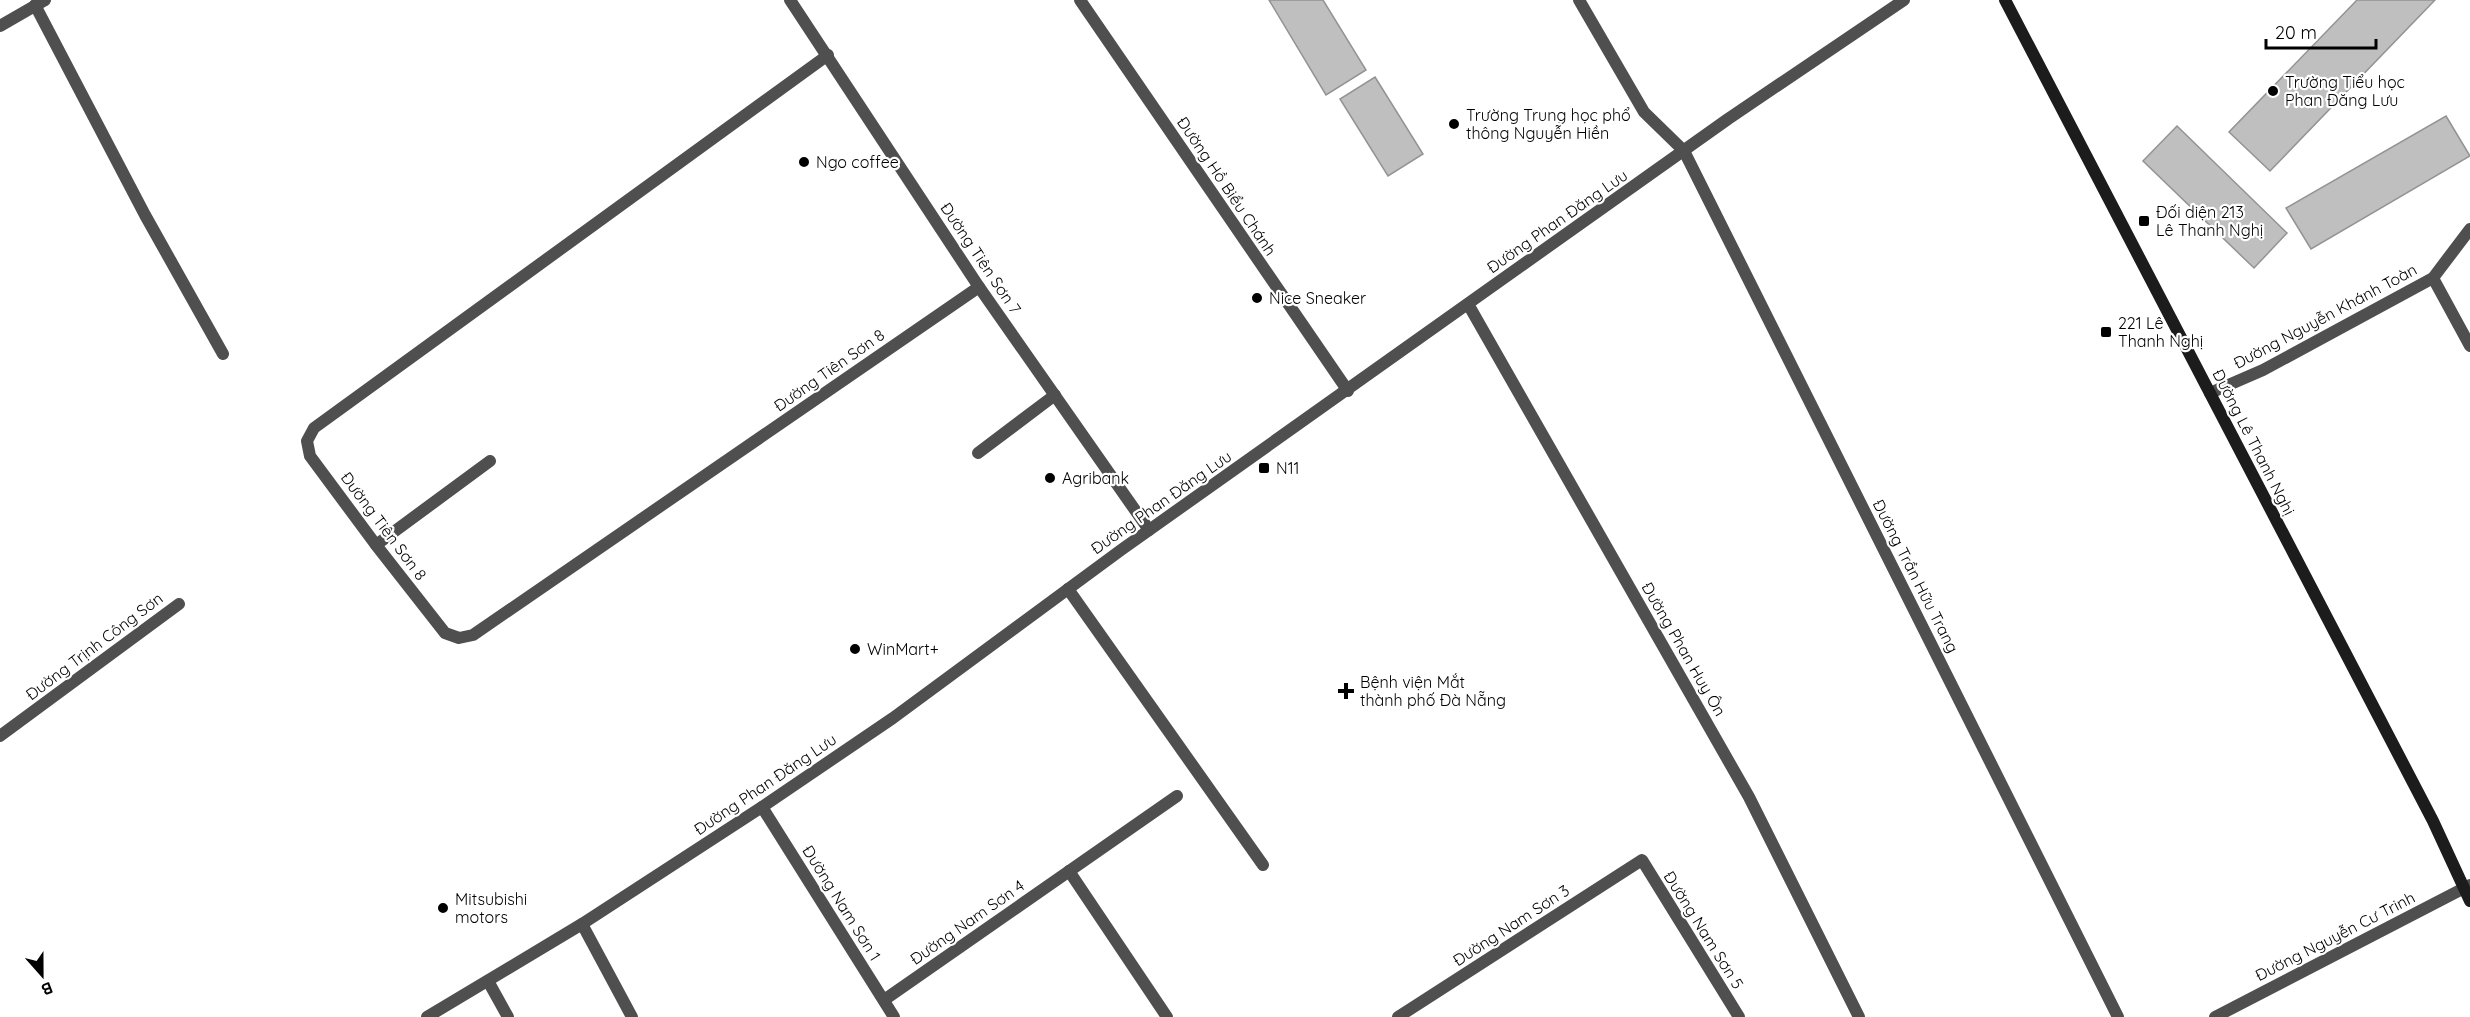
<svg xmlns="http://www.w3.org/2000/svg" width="2470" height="1017" font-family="Quicksand,sans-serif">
	<rect width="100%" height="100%" fill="#fff"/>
	<g fill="#bfbfbf" stroke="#939393" stroke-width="1.5">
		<path d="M1269,0H1323L1366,70L1326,95Z"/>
		<path d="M2357,0H2435L2270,171L2229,132Z"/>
		<path d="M1375,77L1423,154L1388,176L1340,99Z"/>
		<path d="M2446,116L2470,156L2311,249L2286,208Z"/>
		<path d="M2177,126L2287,233L2254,268L2143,161Z"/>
	</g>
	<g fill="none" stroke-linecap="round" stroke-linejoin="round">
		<g stroke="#4f4f4f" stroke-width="12">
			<path d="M1579,0L1644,112L1684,151"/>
			<path d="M35,5L145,215L223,354"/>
			<path d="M1068,589L1263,865"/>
			<path d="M488,981L508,1017"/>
		</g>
		<g stroke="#4f4f4f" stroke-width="12">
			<path d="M790,0L979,287L1149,530"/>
			<path d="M1080,0L1348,391"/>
			<path d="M0,26L45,0"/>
			<path d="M828,55L314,428L307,441L310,456L376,545L445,633L459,638L473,635L979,287"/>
			<path d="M1684,151L2118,1017"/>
			<path d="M2433,278L2470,346"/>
			<path d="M1468,304L1749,797L1859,1017"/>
			<path d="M2210,393L2263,370L2433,278L2470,229"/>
			<path d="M978,453L1055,395"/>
			<path d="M376,545L490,461"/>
			<path d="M0,736L179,604"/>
			<path d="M762,807L894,1017"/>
			<path d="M1069,871L1167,1017"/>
			<path d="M582,924L632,1017"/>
			<path d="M884,1000L1177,796"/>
			<path d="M1398,1017L1642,860L1739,1017"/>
			<path d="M2215,1017L2470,885"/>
		</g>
		<path stroke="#4f4f4f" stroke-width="12" d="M427,1017L582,924L762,807L893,718L1121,550L1728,119L1904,0"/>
		<path stroke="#1c1c1c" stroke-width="12" d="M2005,0L2433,821L2470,901"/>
	</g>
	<g fill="#000" stroke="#fff" stroke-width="2">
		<circle cx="2273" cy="91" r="6"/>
		<circle cx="1454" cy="124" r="6"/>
		<circle cx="804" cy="162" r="6"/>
		<rect x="2138" y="215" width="12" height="12" rx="3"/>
		<circle cx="1257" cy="298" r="6"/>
		<rect x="2100" y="326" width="12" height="12" rx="3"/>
		<rect x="1258" y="462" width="12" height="12" rx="3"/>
		<circle cx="1050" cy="478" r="6"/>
		<circle cx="855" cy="649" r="6"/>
		<path d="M1343 682h6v6h6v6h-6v6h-6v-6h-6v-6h6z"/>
		<circle cx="443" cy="908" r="6"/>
	</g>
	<g text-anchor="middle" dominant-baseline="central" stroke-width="4.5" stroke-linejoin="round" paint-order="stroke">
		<g font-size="16" fill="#000" stroke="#fff" text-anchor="start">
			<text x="2285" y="82">Trường Tiểu học<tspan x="2285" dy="18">Phan Đăng Lưu</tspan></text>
			<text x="1466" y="115">Trường Trung học phổ<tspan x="1466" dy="18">thông Nguyễn Hiền</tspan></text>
			<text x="816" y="162">Ngo coffee</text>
			<text x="2156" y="212">Đối diện 213<tspan x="2156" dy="18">Lê Thanh Nghị</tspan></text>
			<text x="1269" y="298">Nice Sneaker</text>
			<text x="2118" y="323">221 Lê<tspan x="2118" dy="18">Thanh Nghị</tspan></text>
			<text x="1276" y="468">N11</text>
			<text x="1062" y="478">Agribank</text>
			<text x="867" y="649">WinMart+</text>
			<text x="1360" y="682">Bệnh viện Mắt<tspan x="1360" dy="18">thành phố Đà Nẵng</tspan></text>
			<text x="455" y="899">Mitsubishi<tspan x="455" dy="18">motors</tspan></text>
		</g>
		<g font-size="16" fill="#000" stroke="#fff">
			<text transform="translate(1227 186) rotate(56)">Đường Hồ Biểu Chánh</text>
			<text transform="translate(1557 221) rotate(-35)">Đường Phan Đăng Lưu</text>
			<text transform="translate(981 258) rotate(56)">Đường Tiên Sơn 7</text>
			<text transform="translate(2325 316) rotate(-28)">Đường Nguyễn Khánh Toàn</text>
			<text transform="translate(829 370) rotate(-35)">Đường Tiên Sơn 8</text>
			<text transform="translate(2254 442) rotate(63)">Đường Lê Thanh Nghị</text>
			<text transform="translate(1161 502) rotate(-35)">Đường Phan Đăng Lưu</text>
			<text transform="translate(384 526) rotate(53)">Đường Tiên Sơn 8</text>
			<text transform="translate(1916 576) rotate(63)">Đường Trần Hữu Trang</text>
			<text transform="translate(94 646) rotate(-37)">Đường Trịnh Công Sơn</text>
			<text transform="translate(1684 649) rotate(60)">Đường Phan Huy Ôn</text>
			<text transform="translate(765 784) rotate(-34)">Đường Phan Đăng Lưu</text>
			<text transform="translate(842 903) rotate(58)">Đường Nam Sơn 1</text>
			<text transform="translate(967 922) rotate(-35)">Đường Nam Sơn 4</text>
			<text transform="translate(1511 925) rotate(-33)">Đường Nam Sơn 3</text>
			<text transform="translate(1704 930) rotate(58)">Đường Nam Sơn 5</text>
			<text transform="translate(2335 936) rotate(-27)">Đường Nguyễn Cư Trinh</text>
		</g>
	</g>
	<g transform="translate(42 975) rotate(159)" stroke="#ffffff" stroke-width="4.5" paint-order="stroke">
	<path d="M0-4.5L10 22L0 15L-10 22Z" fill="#000000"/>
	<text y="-9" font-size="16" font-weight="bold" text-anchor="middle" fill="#000000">B</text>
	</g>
	<path d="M2266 39v9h110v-9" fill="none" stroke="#000000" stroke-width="3"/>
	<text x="2275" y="39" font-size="18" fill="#000000" stroke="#ffffff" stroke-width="4.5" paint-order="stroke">20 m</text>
</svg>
